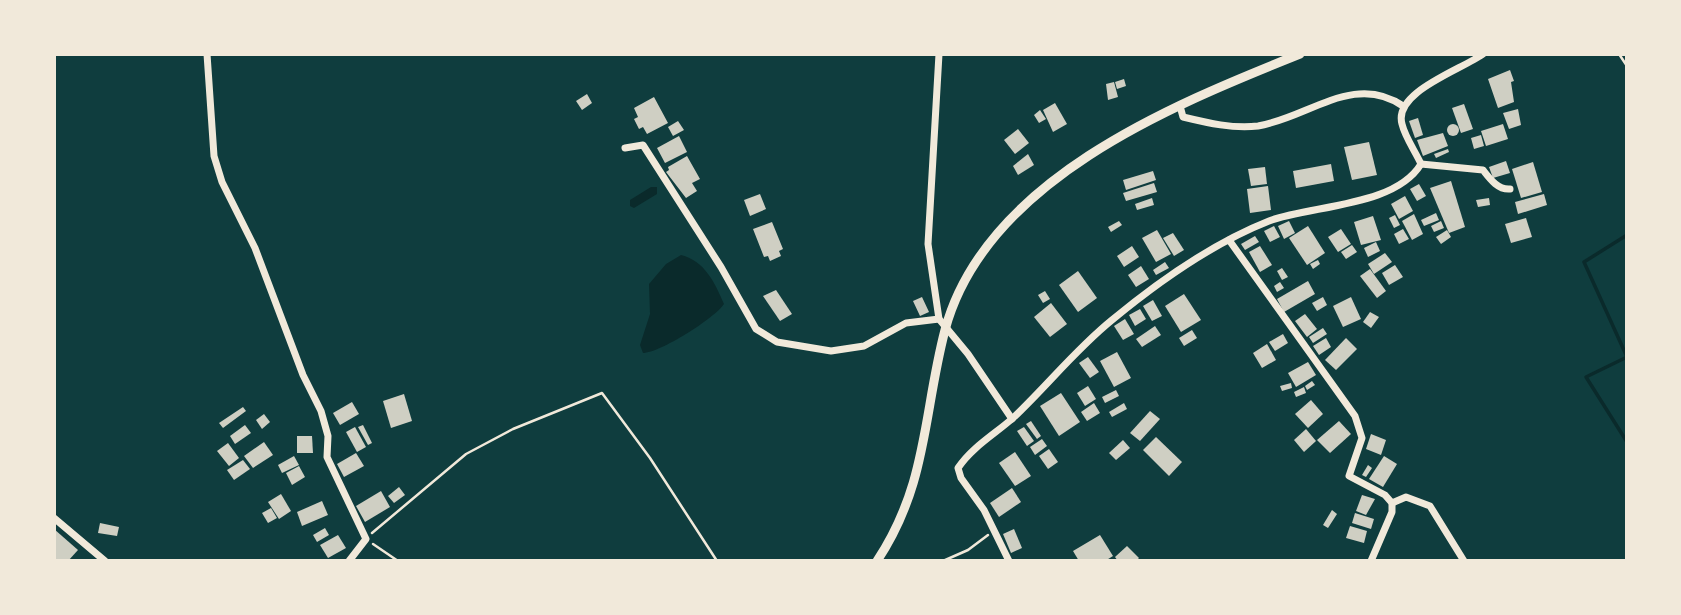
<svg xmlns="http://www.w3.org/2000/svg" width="1681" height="615" font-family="'Noto Sans',sans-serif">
	<rect width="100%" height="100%" fill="#0f3d3e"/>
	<g fill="#0a2a2b">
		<path d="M651,187H657V194L634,208L630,206V200Z"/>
		<path d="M681,255C705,261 715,283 724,304C715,318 660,353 643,353L640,345L650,314L649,284L666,264Z"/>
	</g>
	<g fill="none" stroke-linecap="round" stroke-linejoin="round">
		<g stroke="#0a2a2b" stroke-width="3.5">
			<path d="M1627,235L1584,262L1627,357"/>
			<path d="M1627,357L1586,377L1627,442"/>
		</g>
	</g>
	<g fill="#cfcfc3">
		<path d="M1510,70L1514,81L1511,82L1514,102L1498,108L1488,79Z"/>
		<path d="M1124,79L1126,86L1117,89L1115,82Z"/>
		<path d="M1114,82L1118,97L1108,100L1106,84Z"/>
		<path d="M587,94L592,103L582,110L576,101Z"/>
		<path d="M654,97L668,123L647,134L643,127L639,129L634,119L638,117L634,108Z"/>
		<path d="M1055,103L1067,124L1053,132L1043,110Z"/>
		<path d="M1464,104L1473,129L1461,133L1452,108Z"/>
		<path d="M1518,109L1521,125L1509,129L1503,113Z"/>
		<path d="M1040,110L1046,119L1039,123L1034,115Z"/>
		<path d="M1418,118L1423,135L1415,138L1409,121Z"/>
		<path d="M678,121L684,130L673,136L668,127Z"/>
		<circle cx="1453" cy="130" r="6"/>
		<path d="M1503,124L1508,139L1486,146L1481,131Z"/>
		<path d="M1018,129L1029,143L1015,154L1004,140Z"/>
		<path d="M1443,133L1448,146L1423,156L1417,140Z"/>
		<path d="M1481,135L1484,146L1474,149L1471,138Z"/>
		<path d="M679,136L687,152L665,163L657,148Z"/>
		<path d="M1369,142L1377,175L1352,180L1344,147Z"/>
		<path d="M1448,149L1449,152L1436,158L1434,154Z"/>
		<path d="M1028,154L1034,165L1018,175L1013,166Z"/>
		<path d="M687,156L700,179L692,183L697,191L686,198L666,172L669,170L668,167Z"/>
		<path d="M1506,161L1510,173L1493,178L1489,167Z"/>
		<path d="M1533,162L1542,192L1521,198L1512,169Z"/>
		<path d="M1331,164L1334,181L1296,188L1293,171Z"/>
		<path d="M1265,167L1267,184L1251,186L1248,169Z"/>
		<path d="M1153,171L1156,180L1126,190L1123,180Z"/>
		<path d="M1451,181L1465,227L1449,233L1430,188Z"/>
		<path d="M1154,183L1157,192L1126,201L1123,193Z"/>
		<path d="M1419,184L1426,196L1417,201L1410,189Z"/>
		<path d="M1268,186L1271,210L1250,213L1247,189Z"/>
		<path d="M760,194L766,209L750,216L744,200Z"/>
		<path d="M1544,194L1547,205L1518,214L1515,202Z"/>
		<path d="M1405,196L1413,211L1399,219L1391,204Z"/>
		<path d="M1152,198L1154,205L1137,210L1135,204Z"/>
		<path d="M1489,198L1490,205L1478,207L1476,200Z"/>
		<path d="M1436,213L1439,220L1424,226L1421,220Z"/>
		<path d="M1414,214L1423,234L1412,240L1402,221Z"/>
		<path d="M1395,215L1400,225L1394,228L1389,218Z"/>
		<path d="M1373,216L1381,240L1361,245L1354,222Z"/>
		<path d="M1526,218L1532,237L1511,243L1505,224Z"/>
		<path d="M1119,221L1122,225L1111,232L1108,227Z"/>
		<path d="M1289,221L1295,233L1284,239L1278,226Z"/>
		<path d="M1441,221L1444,228L1434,232L1431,226Z"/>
		<path d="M772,222L783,249L779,251L781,256L770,261L768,256L764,257L753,229Z"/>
		<path d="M1274,226L1280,237L1270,242L1264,231Z"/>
		<path d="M1308,226L1325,253L1307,265L1289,238Z"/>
		<path d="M1341,229L1351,244L1338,252L1328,237Z"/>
		<path d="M1403,229L1409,239L1399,244L1394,234Z"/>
		<path d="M1157,230L1171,254L1156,262L1142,238Z"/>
		<path d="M1447,230L1451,237L1441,244L1436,237Z"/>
		<path d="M1173,233L1184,250L1174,256L1163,238Z"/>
		<path d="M1255,236L1259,242L1245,250L1241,244Z"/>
		<path d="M1376,242L1380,251L1368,257L1364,248Z"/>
		<path d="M1352,245L1357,252L1346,259L1341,252Z"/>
		<path d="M1132,246L1139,257L1124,267L1117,256Z"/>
		<path d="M1260,246L1272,265L1260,272L1249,252Z"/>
		<path d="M1385,253L1392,262L1374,274L1368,264Z"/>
		<path d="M1318,260L1320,264L1313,269L1310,264Z"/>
		<path d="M1165,262L1169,268L1156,275L1153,270Z"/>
		<path d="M1395,265L1403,277L1389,285L1382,273Z"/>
		<path d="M1141,266L1149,279L1136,287L1128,275Z"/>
		<path d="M1282,268L1288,277L1282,280L1277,271Z"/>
		<path d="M1370,269L1386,291L1377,298L1360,276Z"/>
		<path d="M1078,271L1097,298L1078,312L1059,285Z"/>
		<path d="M1308,281L1315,294L1284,312L1277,299Z"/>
		<path d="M1280,282L1284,288L1277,292L1274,286Z"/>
		<path d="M776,290L792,314L780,321L763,296Z"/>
		<path d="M1045,291L1050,299L1043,303L1038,295Z"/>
		<path d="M1184,294L1201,320L1181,332L1165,306Z"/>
		<path d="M922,297L929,312L920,316L913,301Z"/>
		<path d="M1323,297L1327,305L1317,311L1312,303Z"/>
		<path d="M1351,297L1361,319L1343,327L1333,306Z"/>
		<path d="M1153,300L1162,316L1152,321L1143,306Z"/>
		<path d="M1051,303L1067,324L1050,337L1034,317Z"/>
		<path d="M1140,309L1146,319L1135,326L1129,315Z"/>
		<path d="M1370,312L1379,317L1371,328L1363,322Z"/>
		<path d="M1305,314L1317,329L1307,337L1295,321Z"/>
		<path d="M1125,319L1134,334L1123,340L1114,326Z"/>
		<path d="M1155,326L1161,335L1142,347L1136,339Z"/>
		<path d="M1323,328L1327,334L1313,343L1309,337Z"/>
		<path d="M1192,330L1197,338L1184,346L1179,338Z"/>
		<path d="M1283,334L1288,343L1275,351L1269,342Z"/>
		<path d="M1326,338L1331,347L1319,355L1313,346Z"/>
		<path d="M1346,338L1357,349L1336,370L1325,360Z"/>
		<path d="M1267,344L1276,360L1262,368L1253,353Z"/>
		<path d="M1117,352L1131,378L1114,387L1100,361Z"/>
		<path d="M1088,357L1099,372L1090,378L1079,363Z"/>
		<path d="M1308,362L1316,375L1296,387L1288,373Z"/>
		<path d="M1312,381L1315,385L1307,390L1305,386Z"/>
		<path d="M1291,383L1292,388L1282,391L1280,386Z"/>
		<path d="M1088,386L1096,399L1085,406L1077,393Z"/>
		<path d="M1304,387L1306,393L1296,397L1294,392Z"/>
		<path d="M1116,390L1119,396L1105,403L1102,397Z"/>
		<path d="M1061,393L1080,422L1059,436L1040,406Z"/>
		<path d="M404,394L412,421L391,428L383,401Z"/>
		<path d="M1311,400L1323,414L1308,428L1295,414Z"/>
		<path d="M352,402L359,414L340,425L333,413Z"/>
		<path d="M1094,403L1100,413L1087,421L1081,412Z"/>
		<path d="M1124,403L1127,409L1112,417L1109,412Z"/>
		<path d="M243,407L246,411L223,428L219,423Z"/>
		<path d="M1150,411L1160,419L1140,441L1130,433Z"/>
		<path d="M264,414L270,422L262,429L256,420Z"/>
		<path d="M1031,421L1041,436L1037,439L1026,424Z"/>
		<path d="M1339,421L1351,434L1330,453L1317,440Z"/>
		<path d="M245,425L251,433L235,444L230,436Z"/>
		<path d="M363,425L372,443L368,445L358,427Z"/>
		<path d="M355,427L366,447L357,452L346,432Z"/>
		<path d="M1024,427L1034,441L1027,446L1017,431Z"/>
		<path d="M1306,429L1316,441L1304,452L1294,440Z"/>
		<path d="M1371,434L1386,440L1381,455L1366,449Z"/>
		<path d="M297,436H312L313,453H297Z"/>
		<path d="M1156,437L1182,462L1169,476L1143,450Z"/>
		<path d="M1042,439L1047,446L1035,455L1030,447Z"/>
		<path d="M1123,440L1130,448L1116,460L1109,453Z"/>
		<path d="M264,442L273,455L253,468L244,456Z"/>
		<path d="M228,443L239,458L229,466L217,451Z"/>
		<path d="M1049,449L1058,462L1048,469L1039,456Z"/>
		<path d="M1015,452L1031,476L1015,486L999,463Z"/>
		<path d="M356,453L364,466L344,477L337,464Z"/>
		<path d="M294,456L299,465L282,473L278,465Z"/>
		<path d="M1384,456L1397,464L1383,487L1369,479Z"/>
		<path d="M243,460L250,469L234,480L227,470Z"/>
		<path d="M1368,465L1372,468L1366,477L1362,475Z"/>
		<path d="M299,466L305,477L292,485L286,473Z"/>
		<path d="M399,487L405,495L394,503L388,496Z"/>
		<path d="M1012,488L1021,502L999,517L990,503Z"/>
		<path d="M381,491L390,507L365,522L356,506Z"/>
		<path d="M281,494L291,511L279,519L268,502Z"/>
		<path d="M1362,495L1375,499L1366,515L1356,511Z"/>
		<path d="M322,501L328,515L302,526L297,512Z"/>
		<path d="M271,508L277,518L268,523L262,513Z"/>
		<path d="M1332,510L1337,514L1328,528L1323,525Z"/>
		<path d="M1355,513L1374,519L1371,529L1352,523Z"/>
		<path d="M100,523L119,527L117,536L98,533Z"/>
		<path d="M1350,526L1367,531L1364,543L1346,538Z"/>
		<path d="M325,528L329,535L317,542L313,535Z"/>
		<path d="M54,529L78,550L68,561H54Z"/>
		<path d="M1014,529L1022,548L1011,553L1003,534Z"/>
		<path d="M338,535L346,548L328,558L320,545Z"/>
		<path d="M1100,535L1113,556L1105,561H1079L1073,551Z"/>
		<path d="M1127,546L1139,558L1136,561H1118L1115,557Z"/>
	</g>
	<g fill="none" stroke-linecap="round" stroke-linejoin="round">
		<g stroke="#f1e9da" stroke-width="2.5">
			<path d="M1619,54L1627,66"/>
			<path d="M372,533L466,454L513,429L602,393L650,458L717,561"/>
			<path d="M373,544L398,561"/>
			<path d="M943,561L968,550L988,535"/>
		</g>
		<g stroke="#f1e9da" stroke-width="7">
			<path d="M207,54L214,156L222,182L255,248L303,375L321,411L328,436L327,457L366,539L349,561"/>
			<path d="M939,54L928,244L939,319L968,354L1012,419"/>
			<path d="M1180,106L1183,117C1208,123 1233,129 1258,126C1308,118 1354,72 1403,106"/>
			<path d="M625,148L643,145L721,267L756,329L777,342L831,351L864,346L906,323L939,319"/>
			<path d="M1421,164L1483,170C1490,179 1498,190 1510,189"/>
			<path d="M1229,240L1355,416L1362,438L1349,476L1385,495L1392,503V512L1371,561"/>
			<path d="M1392,503L1406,497L1430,506L1464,561"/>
			<path d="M54,518L105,561"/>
			<path d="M1009,561L984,510L961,478L958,468C972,447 995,434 1013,418C1047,386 1076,349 1112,320C1158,282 1213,243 1269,221C1312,205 1395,207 1421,164C1415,151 1405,137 1402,124C1393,92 1461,70 1483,54"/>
		</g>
		<path stroke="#f1e9da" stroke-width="9" d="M877,561C928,484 923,414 945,330C985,181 1170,106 1300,54"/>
	</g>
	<rect width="1681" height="615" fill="none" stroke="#f1e9da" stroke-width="112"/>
</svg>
